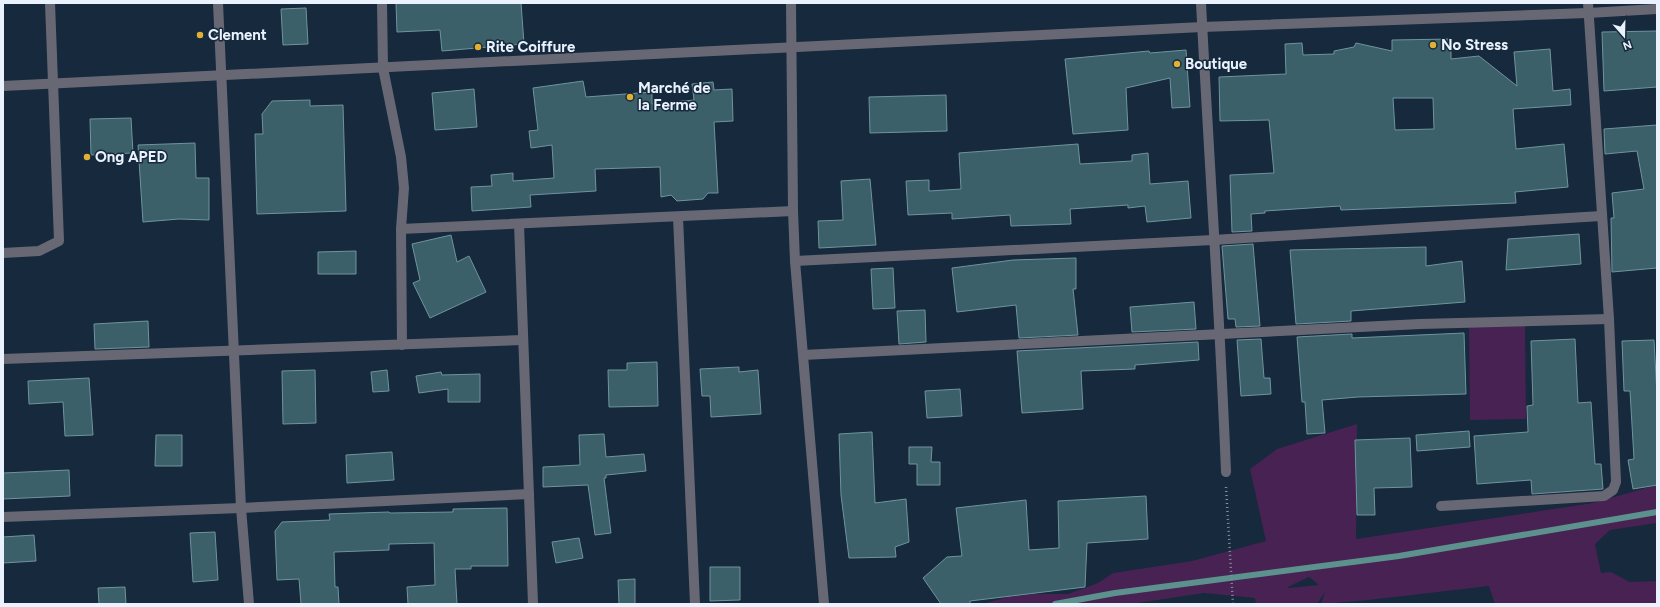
<svg xmlns="http://www.w3.org/2000/svg" width="1660" height="607" font-family="Figtree,sans-serif">
	<rect width="100%" height="100%" fill="#16293d"/>
	<g fill="#472253" fill-rule="evenodd">
		<path d="M1525,326L1526,419L1470,420L1469,327Z"/>
		<path d="M1357,424L1356,539L1593,503L1657,485V523L1610,530L1595,544L1601,573L1611,572L1630,582L1657,581V604H1495L1489,586L1369,600L1321,604L1325,592L1317,604H1256L1255,598L1204,593L1131,604H982L1008,597L1034,594H1068L1098,583L1113,573L1192,561L1266,541L1250,469L1277,449ZM1309,577L1319,585L1288,588V587Z"/>
	</g>
	<g fill="none" stroke-linecap="round" stroke-linejoin="round">
		<path stroke="#5c918e" stroke-width="6" d="M1055,604L1115,593L1399,556L1657,512"/>
	</g>
	<g fill="#3c606a" stroke="#6f949e" fill-rule="evenodd">
		<path d="M396,3H521L524,44L442,51L440,30L397,32Z"/>
		<path d="M306,8L308,44L283,45L281,9Z"/>
		<path d="M1657,31V87L1604,91L1602,32Z"/>
		<path d="M1451,39V59L1479,56L1517,86L1514,52L1550,49L1553,91L1570,89L1571,105L1513,109L1516,149L1564,144L1568,187L1515,192L1516,203L1341,210L1340,206L1265,211V213L1251,214L1252,231L1232,232L1230,175L1274,173L1269,120L1220,121L1219,77L1286,74L1285,44L1302,43L1303,55L1334,54V51L1354,47L1356,43L1392,51V40ZM1393,98H1433L1434,129L1395,130Z"/>
		<path d="M1186,50L1190,107L1172,108L1170,78L1126,88L1128,130L1073,134L1065,59L1149,51L1150,53Z"/>
		<path d="M583,81L586,97L652,92V104L694,100L692,84L713,82L714,90L732,89L733,121L714,122L718,193H708L703,199L677,201L671,195L661,197L660,167L595,169L596,191L530,195L531,207L472,211L471,187L492,186L491,175L513,173V181L554,178L552,145L531,148L529,131L538,130L533,88Z"/>
		<path d="M474,89L477,127L435,130L432,93Z"/>
		<path d="M946,95L947,131L870,133L869,97Z"/>
		<path d="M310,100V106L343,105L346,211L257,214L255,134H263L262,114L272,101Z"/>
		<path d="M131,118L133,153L91,155L90,119Z"/>
		<path d="M1657,125V268L1612,272L1611,218H1614L1612,193L1644,189L1637,151L1605,154L1604,129Z"/>
		<path d="M195,143L196,178H209V220L179,219L143,222L138,145Z"/>
		<path d="M1078,144L1080,164L1132,161V155L1148,153L1150,184L1188,181L1191,218L1147,222L1145,206L1128,208V205L1070,209L1071,224L1011,226L1010,215L952,219V213L908,215L906,181L929,180V191L961,189L959,153Z"/>
		<path d="M870,179L876,245L819,248L818,221L843,220L841,181Z"/>
		<path d="M1579,234L1581,264L1506,270L1508,239Z"/>
		<path d="M451,235L457,262L469,256L486,292L430,318L413,283L420,280L412,244Z"/>
		<path d="M1253,244L1260,326L1236,327L1235,319H1228L1222,246Z"/>
		<path d="M1426,247V266L1462,261L1465,302L1351,311V321L1296,324L1290,250Z"/>
		<path d="M356,251V274H318V252Z"/>
		<path d="M1076,258V289H1073L1078,335L1019,338L1016,305L957,312L952,268L1013,260Z"/>
		<path d="M893,268L895,308L873,309L871,269Z"/>
		<path d="M1194,302L1196,329L1132,332L1130,307Z"/>
		<path d="M925,310L926,342L899,344L897,311Z"/>
		<path d="M148,321L149,347L95,349L94,324Z"/>
		<path d="M1464,333L1466,394L1358,397L1322,400L1325,433L1307,434L1305,402H1302L1297,337L1352,334V338Z"/>
		<path d="M1261,339L1264,378H1270L1271,394L1241,396L1237,340Z"/>
		<path d="M1575,339L1578,403L1591,402L1595,464H1601L1603,489L1532,494L1531,480L1477,484L1474,436L1528,432L1527,406L1533,405L1531,341Z"/>
		<path d="M1654,340L1657,395V485L1633,489L1628,460L1634,459L1630,391H1624L1622,341Z"/>
		<path d="M1198,342L1199,360L1135,365V369L1081,371L1083,409L1022,413L1017,351Z"/>
		<path d="M657,362L658,406L609,407L608,370H627V363Z"/>
		<path d="M739,367V372L758,370L761,414L711,417L710,396H702L700,369Z"/>
		<path d="M315,370L316,423L283,424L282,371Z"/>
		<path d="M387,370L389,391L373,392L371,372Z"/>
		<path d="M441,372L442,375L480,374V402H448V389L419,393L416,376Z"/>
		<path d="M89,378L93,435L65,436L63,402L29,404L28,381Z"/>
		<path d="M960,389L962,416L927,418L925,391Z"/>
		<path d="M1469,431L1470,447L1417,451L1416,435Z"/>
		<path d="M872,432L875,503L906,499L909,542L895,547L896,557L849,558L841,495L839,434Z"/>
		<path d="M604,434L606,457L644,454L646,471L606,475V478H604L611,533L595,535L588,485L543,487V467L580,465L579,435Z"/>
		<path d="M156,435H182V466H155Z"/>
		<path d="M1410,438L1412,487L1374,488L1375,515H1357L1355,440Z"/>
		<path d="M909,447H932L931,462H940V485H917V464H909Z"/>
		<path d="M392,452L394,480L347,483L346,455Z"/>
		<path d="M69,470L70,496L3,499V473Z"/>
		<path d="M1146,496L1148,539L1087,543L1085,587L970,601V604H941L923,578L947,557L962,556L956,508L1026,500L1029,550L1059,548L1058,501Z"/>
		<path d="M507,508L508,566H471V569H455L457,604H408L407,587L435,585L434,543L389,544V550L334,552L335,587H338L339,604H301L299,579L277,580L275,531L282,522L330,520L329,514L389,512L390,513L453,512V509Z"/>
		<path d="M215,532L218,580L193,582L190,533Z"/>
		<path d="M34,535L36,561L3,563V537Z"/>
		<path d="M579,538L583,558L556,563L552,542Z"/>
		<path d="M710,567H740V600L710,601Z"/>
		<path d="M635,579V604H619L618,580Z"/>
		<path d="M125,587L126,604H99L98,588Z"/>
	</g>
	<g fill="none" stroke-linecap="round" stroke-linejoin="round">
		<path stroke="#818f9e" stroke-width="2.5" stroke-dasharray="1 3" stroke-linecap="butt" d="M1226,487L1233,604"/>
		<g stroke="#686875" stroke-width="10">
			<path d="M218,3L241,508L249,604"/>
			<path d="M382,3L383,68L401,157L404,188L401,229L402,345"/>
			<path d="M791,3L793,211L795,261L824,604"/>
			<path d="M1201,3C1209,159 1220,316 1226,472"/>
			<path d="M3,86L1202,27L1588,13L1657,9"/>
			<path d="M678,217L695,604"/>
			<path d="M519,224L533,604"/>
			<path d="M401,229L793,211"/>
			<path d="M3,253L39,251L59,241L50,3"/>
			<path d="M795,261L1213,240L1601,216"/>
			<path d="M803,355L1420,324L1609,319"/>
			<path d="M3,359L523,340"/>
			<path d="M1441,506L1604,496L1613,490L1616,482L1609,319L1588,3"/>
			<path d="M3,517L241,508L529,494"/>
		</g>
	</g>
	<g fill="#e1af34" stroke="#16293d" stroke-width="1.5">
		<circle cx="200" cy="35" r="4"/>
		<circle cx="1433" cy="45" r="4"/>
		<circle cx="478" cy="47" r="4"/>
		<circle cx="1177" cy="64" r="4"/>
		<circle cx="630" cy="97" r="4"/>
		<circle cx="87" cy="157" r="4"/>
	</g>
	<g text-anchor="middle" dominant-baseline="central" stroke-width="3" stroke-linejoin="round" paint-order="stroke">
		<g font-size="15" font-weight="bold" fill="#e9f2fd" stroke="#16293d" text-anchor="start">
			<text x="208" y="35">Clement</text>
			<text x="1441" y="45">No Stress</text>
			<text x="486" y="47">Rite Coiffure</text>
			<text x="1185" y="64">Boutique</text>
			<text x="638" y="88">Marché de<tspan x="638" dy="17">la Ferme</tspan></text>
			<text x="95" y="157">Ong APED</text>
		</g>
	</g>
	<rect width="1660" height="607" fill="none" stroke="#e9f2fd" stroke-width="8"/>
	<g transform="translate(1624 36) rotate(160)" stroke="#16293d" stroke-width="3" paint-order="stroke">
	<path d="M0-3L7 15L0 10L-7 15Z" fill="#e9f2fd"/>
	<text y="-6" font-size="11" font-weight="bold" text-anchor="middle" fill="#e9f2fd">N</text>
	</g>
</svg>
